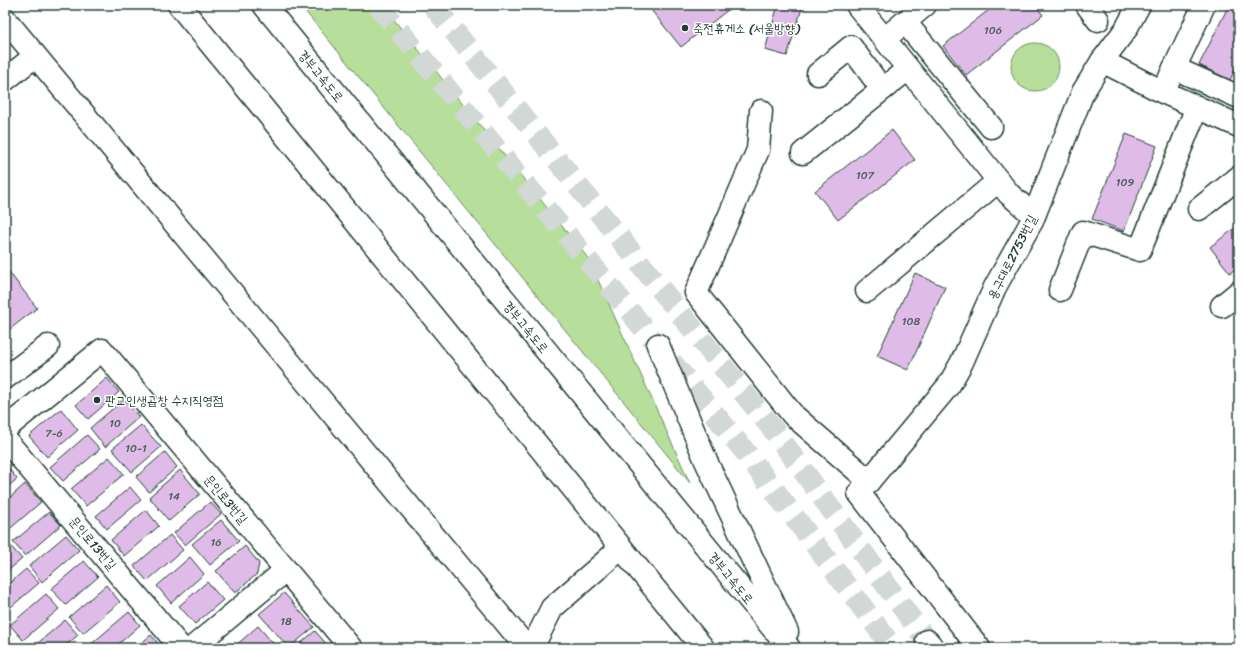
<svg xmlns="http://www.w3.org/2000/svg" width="1244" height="653" font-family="Sriracha,'Poor Story',sans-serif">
	<rect width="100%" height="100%" fill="#fff"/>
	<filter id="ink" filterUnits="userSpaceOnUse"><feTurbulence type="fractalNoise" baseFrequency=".025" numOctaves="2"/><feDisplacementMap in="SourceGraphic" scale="8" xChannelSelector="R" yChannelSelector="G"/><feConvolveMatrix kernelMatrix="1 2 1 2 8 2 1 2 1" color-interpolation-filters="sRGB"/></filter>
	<g filter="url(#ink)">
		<g fill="#b7de9a" stroke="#6b8e67">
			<path d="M300,5H382L588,258L690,483Z"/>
			<circle cx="1035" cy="67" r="24"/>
		</g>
		<g fill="#dfbce7" stroke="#1f3d34">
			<path d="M647,5H725L729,9L681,47Z"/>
			<path d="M778,5H803L787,56L765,50Z"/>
			<path d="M995,5H1035L1043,15L966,75L943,46Z"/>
			<path d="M1229,5H1239V61L1230,80L1199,65Z"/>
			<path d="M892,130L915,160L838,220L815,191Z"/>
			<path d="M1126,134L1157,146L1124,231L1092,219Z"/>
			<path d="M1239,225V266L1230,273L1210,247Z"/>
			<path d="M5,267L37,308L5,333Z"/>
			<path d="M915,273L945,287L908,370L877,356Z"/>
			<path d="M107,378L119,392L88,419L76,405Z"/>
			<path d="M124,399L139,417L105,447L90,428Z"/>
			<path d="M61,409L78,430L47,457L29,436Z"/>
			<path d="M141,425L161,447L132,472L112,449Z"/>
			<path d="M87,435L100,449L63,481L50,467Z"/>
			<path d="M165,452L177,467L149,492L136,477Z"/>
			<path d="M109,457L124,474L86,506L71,489Z"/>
			<path d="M5,464L17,479L5,489Z"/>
			<path d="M180,470L200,494L169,521L149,497Z"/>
			<path d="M25,484L41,502L5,533V502Z"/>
			<path d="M130,487L141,500L107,529L96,516Z"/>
			<path d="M210,502L221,514L185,545L174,533Z"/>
			<path d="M146,510L159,526L124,556L111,540Z"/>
			<path d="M49,512L61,525L25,556L13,542Z"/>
			<path d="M221,520L239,541L210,565L192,544Z"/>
			<path d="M66,535L79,550L42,582L29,566Z"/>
			<path d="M170,535L183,550L147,581L134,566Z"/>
			<path d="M7,542L22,559L5,573V544Z"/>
			<path d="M245,546L259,563L257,574L235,593L216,571Z"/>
			<path d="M190,557L204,574L171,603L157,586Z"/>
			<path d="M84,561L98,577L66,605L51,589Z"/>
			<path d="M26,569L39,583L5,612V587Z"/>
			<path d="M207,582L223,600L195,624L179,606Z"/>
			<path d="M106,585L120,602L83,633L69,617Z"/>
			<path d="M284,593L314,627L289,648L259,614Z"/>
			<path d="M46,594L59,609L23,640L10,625Z"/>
			<path d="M129,612L140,625L114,648H91L89,646Z"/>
			<path d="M65,620L78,635L63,648H32Z"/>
			<path d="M258,626L277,648H233Z"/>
			<path d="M315,631L330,648H295Z"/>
			<path d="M151,635L157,642V648H135Z"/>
		</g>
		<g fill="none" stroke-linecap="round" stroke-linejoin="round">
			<g stroke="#d2d8d6" stroke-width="22" stroke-dasharray="22 11" stroke-linecap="butt">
				<path d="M378,5L743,449L893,648"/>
				<path d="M433,5L772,428L927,641"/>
			</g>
			<defs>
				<g id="minor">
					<path d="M857,5L1009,194L1032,214V221"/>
					<path d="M1087,5L1098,20"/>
					<path d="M905,22L991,127"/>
					<path d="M894,31L925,5"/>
					<path d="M1102,61L1163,92L1239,126"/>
					<path d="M1174,68L1239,97"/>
					<path d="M818,74L851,47L882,89"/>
					<path d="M5,80L35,56"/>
					<path d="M1163,92L1204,5"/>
					<path d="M761,111L758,150L696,293L793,415L869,481"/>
					<path d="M803,153L908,69"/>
					<path d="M1199,209L1239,177"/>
					<path d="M1060,290L1083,232L1140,250L1197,107"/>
					<path d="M867,291L998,181"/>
					<path d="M1222,306L1239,292"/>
					<path d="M5,378L48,346"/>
					<path d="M5,429L102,350L351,648"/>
					<path d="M5,439L181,648"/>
					<path d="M192,648L286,570"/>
					<path d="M532,648L552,608L621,548"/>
					<path d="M979,648L859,493L949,385L962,362L995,287L1032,221L1083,92L1102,61L1126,29L1139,5"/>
				</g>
				<path id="major" d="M5,19L527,648"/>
				<g id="highway">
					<path d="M179,5L703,648"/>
					<path d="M264,5L789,648"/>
					<path d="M658,345L706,461L787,632"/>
					<path d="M927,641L933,648"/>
				</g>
			</defs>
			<use href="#minor" stroke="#1f3d34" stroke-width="25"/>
			<use href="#major" stroke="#1f3d34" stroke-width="25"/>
			<use href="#highway" stroke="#1f3d34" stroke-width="25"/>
			<use href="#minor" stroke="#fff" stroke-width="22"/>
			<use href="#major" stroke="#fff" stroke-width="22"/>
			<use href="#highway" stroke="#fff" stroke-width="22"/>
		</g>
	</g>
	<g fill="#1f3d34" stroke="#fff" stroke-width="1.5">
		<circle cx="685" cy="28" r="4"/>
		<circle cx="97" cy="400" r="4"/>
	</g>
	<g text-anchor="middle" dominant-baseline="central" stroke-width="3" stroke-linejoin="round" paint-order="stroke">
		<g font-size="11" fill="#4f5d61">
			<text x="993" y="30">106</text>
			<text x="865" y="175">107</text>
			<text x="1125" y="182">109</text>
			<text x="911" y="321">108</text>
			<text x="115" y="423">10</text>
			<text x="54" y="433">7-6</text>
			<text x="136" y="448">10-1</text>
			<text x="174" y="496">14</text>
			<text x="216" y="542">16</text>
			<text x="286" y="621">18</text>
		</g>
		<g font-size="13" fill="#1f3d34" stroke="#fff" text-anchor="start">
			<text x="693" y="28">죽전휴게소 (서울방향)</text>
			<text x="105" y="400">판교인생곱창 수지직영점</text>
		</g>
		<g font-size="13" fill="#1f3d34" stroke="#fff">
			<text transform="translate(321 76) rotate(51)">경부고속도로</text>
			<text transform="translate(1012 257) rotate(-63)">용구대로2753번길</text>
			<text transform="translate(526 327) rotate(51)">경부고속도로</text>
			<text transform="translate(226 499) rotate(50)">문인로3번길</text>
			<text transform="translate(93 543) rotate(50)">문인로13번길</text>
			<text transform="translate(731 578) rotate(51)">경부고속도로</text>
		</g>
	</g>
	<rect width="1244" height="653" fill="none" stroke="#fff" stroke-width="20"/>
	<rect x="10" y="10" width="1224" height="633" fill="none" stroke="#1f3d34" stroke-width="1.5" filter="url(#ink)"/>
</svg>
